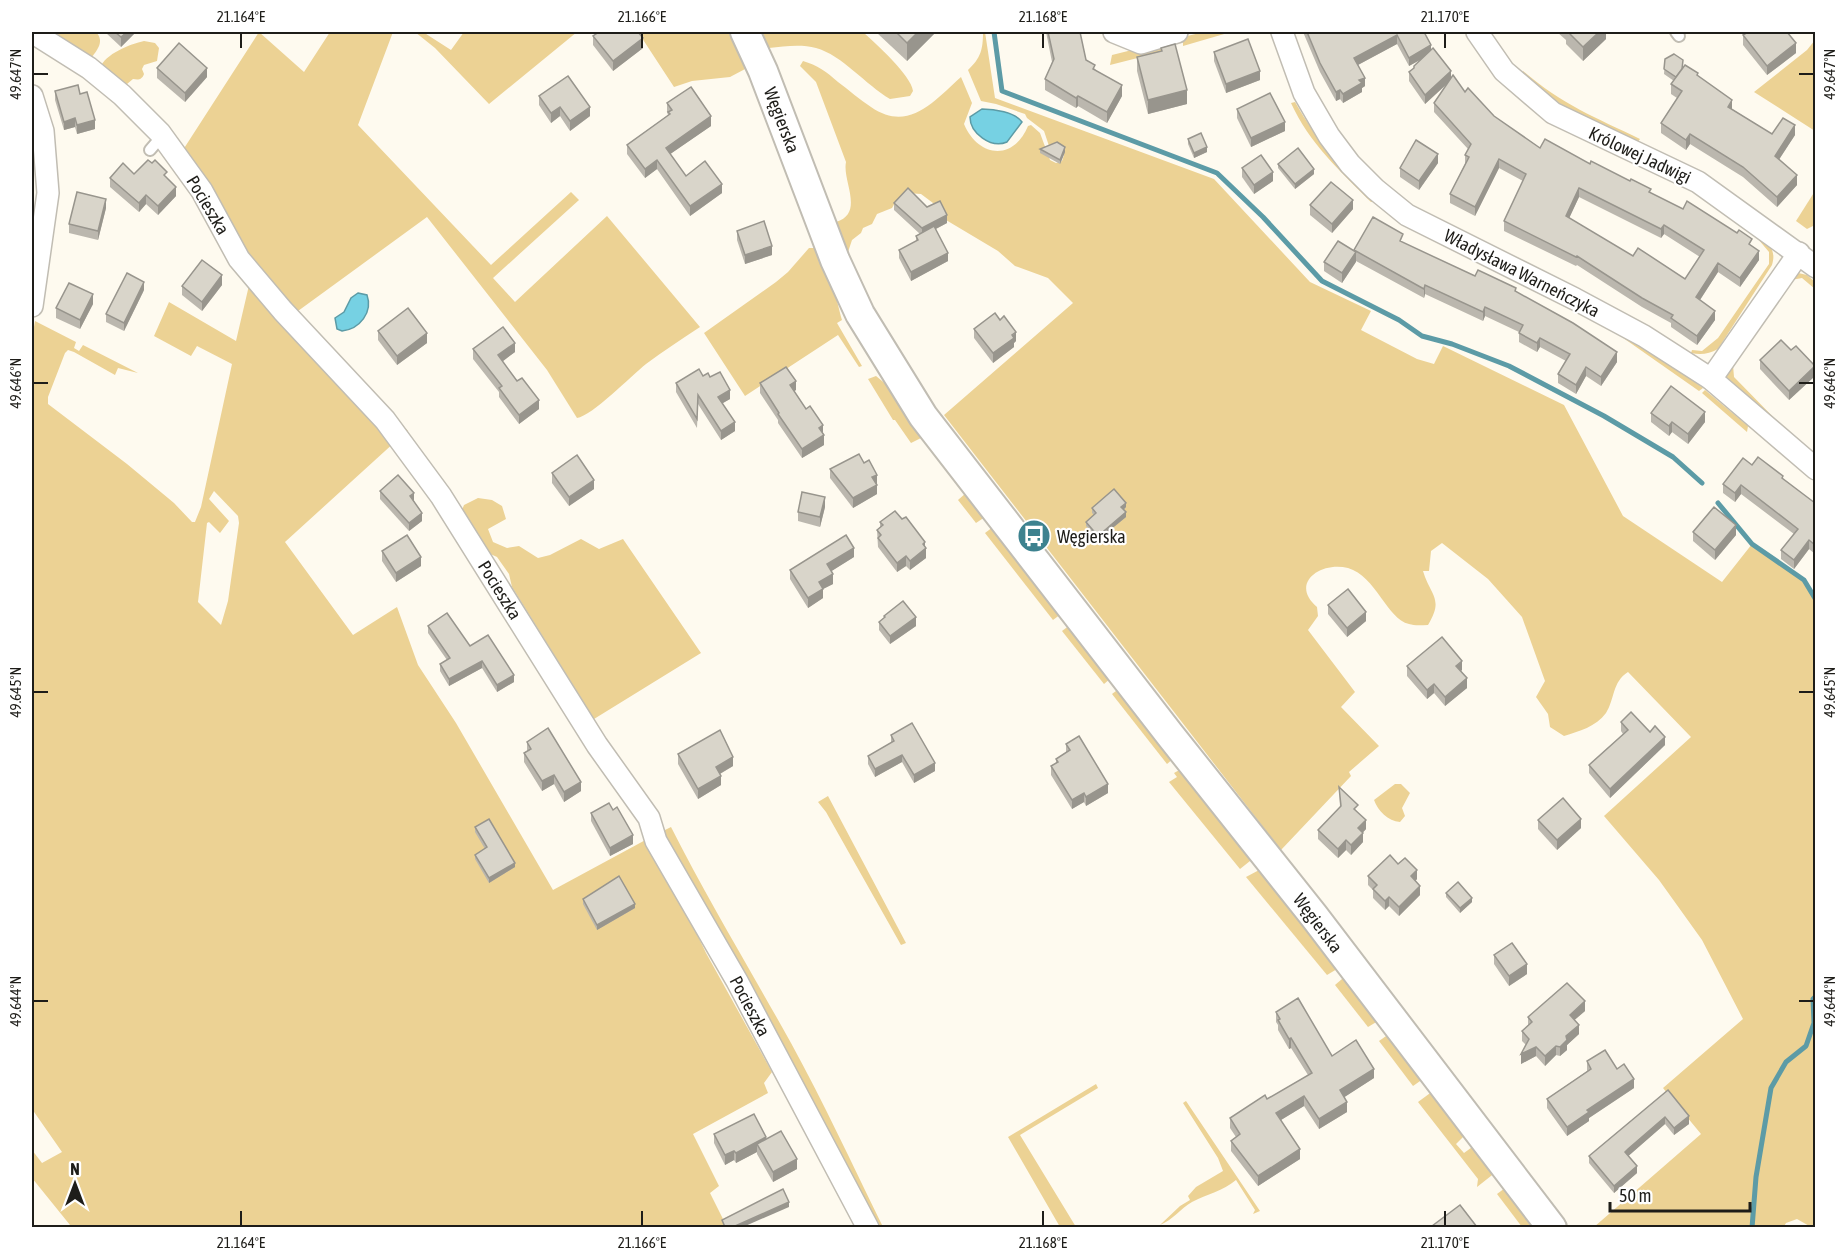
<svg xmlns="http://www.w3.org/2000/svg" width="1847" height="1259" font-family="'Asap Condensed',sans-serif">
	<rect width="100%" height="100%" fill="#fefaef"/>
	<g fill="#ecd294" fill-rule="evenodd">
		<path d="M40,32H96C105,41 97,51 90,59Z"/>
		<path d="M259,32L304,72L330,32H393L358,125L491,265L571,192L579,200L493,278L515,302L607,216L700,327C682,339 663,351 646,364C631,376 592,416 577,418L547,370L427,217L298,311L408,431L404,434L252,269L181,153Z"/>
		<path d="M415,32H423L451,50L464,32H577L489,104L435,48Z"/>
		<path d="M638,32H733L747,68L730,77L692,81L674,87Z"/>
		<path d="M762,32H863C876,44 911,75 913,91L910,96L890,99C866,85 842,55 816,48C802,44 785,46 769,48Z"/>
		<path d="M983,32H985L995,98L1214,179L1310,282L1371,311L1361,330L1417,359L1434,364L1443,346L1564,405L1623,516L1722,582L1752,544L1804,580L1816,605L1815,1227H1811L1797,1219L1786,1223L1783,1228L1594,1227L1701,1134L1663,1088L1743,1019L1702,940L1659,880L1604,816L1691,737L1628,672C1612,682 1615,699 1606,713C1596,727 1579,731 1564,736L1550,727L1548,714L1536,697L1545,681L1522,617L1488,579L1442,543L1431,551L1429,571H1423C1431,597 1444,598 1428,625C1422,625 1415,626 1409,624C1387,619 1376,576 1348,568C1321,561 1289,583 1317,607L1318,616L1308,630L1355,692L1341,707L1379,746L1349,772L1351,776L1281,850L944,415L1073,303L1048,278L1015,266L998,251L946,220L941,209L921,194L907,193L896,201L892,208L877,214L872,224L863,228L861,233L852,240L848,252L836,222C865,213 842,181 846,162L816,82L800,66L803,61C817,65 827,72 838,82C849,90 860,100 871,107C909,133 934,101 961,77L972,103L964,124C978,157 1013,162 1028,126L1031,125L1040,133L1050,160L1056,163L1062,161L1064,155L1063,150L1050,149L1044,131L1027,118L1025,114L996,104L981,101L968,70C981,58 983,49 983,32Z"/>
		<path d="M1204,32H1231L1183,46V37Z"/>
		<path d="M1815,40V131L1754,92L1807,50Z"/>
		<path d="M144,41L155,43L159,48L157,61L144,65L142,69L144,74C142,80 138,80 133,79L127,84L130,92L100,68C105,54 130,44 144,41Z"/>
		<path d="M1164,42L1169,50L1110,65L1112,55Z"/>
		<path d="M1523,71C1561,104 1596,118 1640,139L1637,143L1550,100L1523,77Z"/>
		<path d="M1295,102C1316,140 1345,171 1376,201L1371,202C1341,172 1309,143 1291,103Z"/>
		<path d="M1815,191V225L1807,229L1796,221Z"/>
		<path d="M1760,237C1771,245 1776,252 1772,265L1718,349C1709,354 1701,355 1691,353L1692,350L1702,351L1718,338L1769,264V252L1758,239Z"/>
		<path d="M809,248H814C830,262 836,299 842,320L837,323L862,366L859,367L838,335L745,396L704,333L776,282L788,272Z"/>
		<path d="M1794,272L1807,275L1815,282V289L1802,278L1791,280L1733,365L1734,377L1784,428L1815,453V458L1732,390L1726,378L1727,367Z"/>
		<path d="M250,281L396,441L285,542L353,635L397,607L418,665L456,723L553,890L651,837L706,953L772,1072L764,1083L768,1093L693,1134L719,1186L710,1193L723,1219L733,1214L740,1227H68L70,1225L32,1178V1150L42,1163L62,1152L32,1109V339L35,321L76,342L74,348L79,351L83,345L138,373L118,368L115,375L74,352L68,350L65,353L48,397V404L127,464L174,503L192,522H195L201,507L232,364L197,346L191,356L154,336L169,302L236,341ZM214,491L238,516L239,523L228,601L221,625L198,602L207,523L209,522L220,533L229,521L209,499Z"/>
		<path d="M1620,333L1677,369L1703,388L1699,391L1619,335Z"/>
		<path d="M876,376L893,390L925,436L911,443L895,420H893L868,379Z"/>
		<path d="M1705,390L1748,426L1747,432L1702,393Z"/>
		<path d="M966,493L985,517L976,523L958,500Z"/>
		<path d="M478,498L492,500L502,506L506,519L488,529L493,542L507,548L519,546L538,558L550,555L581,539L599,549L623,539L701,653L594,719L512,587L509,574L497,557L486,552L462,510L464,505Z"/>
		<path d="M993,527L1061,614L1053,620L985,533Z"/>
		<path d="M1070,625L1111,678L1104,684L1062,631Z"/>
		<path d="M1120,688L1174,758L1167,764L1112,694Z"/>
		<path d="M1183,768L1252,857L1250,861L1240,869L1169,782L1177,777L1174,773Z"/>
		<path d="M1395,784H1401L1410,793L1402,808L1405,816L1400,822C1388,821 1378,811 1374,800Z"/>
		<path d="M828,796L906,943L901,945L826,812L818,802Z"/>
		<path d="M671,827C708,900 751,971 791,1043C824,1103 853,1166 883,1227H871L661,832Z"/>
		<path d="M1261,869L1337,969L1327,975L1246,877Z"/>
		<path d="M1342,979H1346L1378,1021L1368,1027L1335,985Z"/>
		<path d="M1389,1034L1423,1079L1413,1086L1379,1041Z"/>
		<path d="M1096,1084L1098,1088L1020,1135L1076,1227H1060L1008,1137Z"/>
		<path d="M1433,1091L1466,1134L1456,1144L1464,1153L1475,1145L1496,1172L1477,1187L1478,1179L1418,1102Z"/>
		<path d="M1186,1101L1260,1211L1253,1214L1255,1210L1236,1180C1223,1191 1207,1194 1192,1202C1180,1209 1173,1220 1160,1225L1180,1206L1190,1200L1188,1196L1196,1187L1223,1171L1218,1158L1183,1103Z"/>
		<path d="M1505,1188L1539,1227H1522L1497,1194Z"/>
	</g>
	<g fill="#76d1e3" stroke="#5c9ba6" stroke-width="1.5">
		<path d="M982,109C994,109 1015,112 1022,122L1007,142C991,149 970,133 970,117Z"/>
		<path d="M358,293L367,295C373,312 360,329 342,331L337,329L335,318L344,312L351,298Z"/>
	</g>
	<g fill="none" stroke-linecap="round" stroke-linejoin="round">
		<g stroke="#5c9ba6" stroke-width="5">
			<path d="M994,32L1002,91L1217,173L1263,217L1322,281L1399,320L1422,336L1452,344L1509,366L1604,416L1673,457L1702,483"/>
			<path d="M1718,503L1752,544L1804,580L1816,600"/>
			<path d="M1752,1228L1756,1177L1771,1088L1786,1062L1806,1046L1814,1023L1813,999L1816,996"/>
		</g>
		<defs>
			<g id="service">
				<path d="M1676,32L1679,36"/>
				<path d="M150,150L162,136"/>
			</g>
			<g id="minor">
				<path d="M32,32L89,68L122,95L160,133L202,191L239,259L283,311L385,420L441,496L597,745L649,818L656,841L737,981L868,1228"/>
				<path d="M1114,32L1141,43L1177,32"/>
				<path d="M1282,32L1304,93L1329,136L1350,164L1375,189L1407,215L1575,299L1644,336L1711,379L1816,469"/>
				<path d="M1477,32L1504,71L1553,113L1698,182L1816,267"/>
				<path d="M32,96L43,131L48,193L32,306"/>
				<path d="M1711,379L1799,253"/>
			</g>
			<path id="secondary" d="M745,32L763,71L835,260L860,314L923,416L1170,735L1314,916L1552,1228"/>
		</defs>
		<use href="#service" stroke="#c1bdb3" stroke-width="14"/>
		<use href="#minor" stroke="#c1bdb3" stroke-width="24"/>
		<use href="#secondary" stroke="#c1bdb3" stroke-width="32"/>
		<use href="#service" stroke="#fff" stroke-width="10"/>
		<use href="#minor" stroke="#fff" stroke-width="21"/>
		<use href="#secondary" stroke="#fff" stroke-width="28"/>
	</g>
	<g fill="#bbb7ae" fill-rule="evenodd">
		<path d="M105,32H136L121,47Z"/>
		<path d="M876,32H936L907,61Z"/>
		<path d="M1046,32H1080L1086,60L1122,96L1107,123L1078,106L1076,108L1045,90V79L1052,62Z"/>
		<path d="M1303,32H1424L1431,50L1451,78L1465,92L1494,116L1540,148L1590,164L1651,193L1752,246L1759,260L1740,287L1718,272L1700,300L1715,320L1697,345L1671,327V323L1642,307L1577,265L1576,266L1504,231V221L1523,181L1499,168L1475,216L1450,203V194L1465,164V155L1468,149L1434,112V103L1446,85L1425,104L1409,81V72L1414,69V66L1421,59L1409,66L1397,44L1358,65L1365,86L1362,88V92L1343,103L1340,99L1336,101L1320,72ZM1579,197L1661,238L1664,234L1700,257L1685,279L1633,256L1569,218Z"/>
		<path d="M1557,32H1606V39L1583,61L1566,44V40Z"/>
		<path d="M1743,35L1796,53L1767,75L1743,45Z"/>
		<path d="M593,36L643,48L613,71L593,45Z"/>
		<path d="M1161,48L1187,104L1148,114L1137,71V57L1161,51Z"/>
		<path d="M1214,52L1260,80L1226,93L1214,61Z"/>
		<path d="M1665,59L1698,76L1732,109L1772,134L1795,135L1779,159L1797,185L1777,207L1743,177L1690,144L1686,150L1661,133V123L1677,98L1671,94V84L1674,81L1664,74Z"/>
		<path d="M157,68L207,77L185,102L157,78Z"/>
		<path d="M55,91L80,94L95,129L77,134L75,127L64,130L55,100Z"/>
		<path d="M539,96L590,116L570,131L560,116L551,123L539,105Z"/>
		<path d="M667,103L711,126L670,154L686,176L722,193L690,216L657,169L645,178L627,154V145L668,115L667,112Z"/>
		<path d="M1237,109L1285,131L1251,147L1237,118Z"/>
		<path d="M1188,139L1207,152L1194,158L1188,144Z"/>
		<path d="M1040,149L1065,152L1060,164L1040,153Z"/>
		<path d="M1438,163L1419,190L1400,177V168Z"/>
		<path d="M1278,164L1314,174L1295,189L1278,168Z"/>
		<path d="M1242,168L1273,181L1254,194L1242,177Z"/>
		<path d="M134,174L167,178L176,196L158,215L146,204L139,212L110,187V178Z"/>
		<path d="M894,203L927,207L947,223L936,229L948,261L911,281L899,258V250L916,241V236L920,234L894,210Z"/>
		<path d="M1310,205L1353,209L1332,233L1310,215Z"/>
		<path d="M106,208L98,240L69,233V224Z"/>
		<path d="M737,231L772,255L745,264L737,240Z"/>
		<path d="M1403,243L1475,276L1516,292L1617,362L1601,386L1586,376L1576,394L1558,383V374L1566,361L1540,347L1537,352L1519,342V332L1485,316L1483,321L1425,294L1424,298L1356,261L1342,283L1324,271V262L1354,251Z"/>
		<path d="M222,285L202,311L182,295V286Z"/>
		<path d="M144,290L124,331L106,322V314Z"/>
		<path d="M93,304L80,329L56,318V308Z"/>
		<path d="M974,329L1016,341L1014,343V347L993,363L974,338Z"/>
		<path d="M378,331L427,343L397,365L378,340Z"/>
		<path d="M473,349L515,352L502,361L539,409L519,424L499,397V392L473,359Z"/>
		<path d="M1791,350L1815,376L1789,400L1760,369V360Z"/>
		<path d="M703,376L710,377L730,399L722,403L735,431L721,440L698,404L697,428L676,392V383Z"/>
		<path d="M760,383L796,390L794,391L823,434L824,445L802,458L778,423V420L760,393Z"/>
		<path d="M1651,413L1705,422L1688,444L1672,432L1669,436L1651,422Z"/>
		<path d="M1752,465L1783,479L1815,503V554L1809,549L1794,569L1781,559V550L1794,534L1741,494L1735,502L1723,493V484Z"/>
		<path d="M830,469L877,484V494L853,508L830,478Z"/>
		<path d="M552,473L594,489L569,506L552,483Z"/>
		<path d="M380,491L414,501L422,521L409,531L380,499Z"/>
		<path d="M825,507L820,527L798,521V512Z"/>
		<path d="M1126,507L1124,510L1126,517L1098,540L1086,526V522L1094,515L1092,513V508Z"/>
		<path d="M880,522L925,547L926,558L910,570L906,566L897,572L878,547L877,530L880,527Z"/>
		<path d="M1693,532L1736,535L1715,560L1693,541Z"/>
		<path d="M382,551L421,566L396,582L382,561Z"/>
		<path d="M854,557L831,571L833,584L823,589V598L808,608L790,579V570Z"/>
		<path d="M1328,605L1366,621L1347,637L1328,614Z"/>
		<path d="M884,616L916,626L890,644L879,630V622L884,618Z"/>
		<path d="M428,626L470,646L514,682L497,692L482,668L449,686L440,671V664L447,660L428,633Z"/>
		<path d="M1407,666L1462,670L1461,671L1467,688L1445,706L1434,693L1427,699L1407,676Z"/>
		<path d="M1621,722L1665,745L1610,798L1589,773V765L1623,734L1621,731Z"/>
		<path d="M891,735L935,771L914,783L902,762L875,777L868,764V756L891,743Z"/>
		<path d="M527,742L581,791L564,802L554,784L542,791L524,762V753L527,751Z"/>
		<path d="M1066,744L1108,793L1086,806L1084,802L1072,809L1051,775V766L1056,763V759L1066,753Z"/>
		<path d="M678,754L733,766L720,774L721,785L698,799L678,764Z"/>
		<path d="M1339,787L1358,813L1366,829L1362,833L1363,842L1351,855L1346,850L1338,858L1318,839V830L1340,807Z"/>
		<path d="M591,813L633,844L610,856L591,821Z"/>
		<path d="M1538,820L1581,828L1557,850L1538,829Z"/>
		<path d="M475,827L515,867L489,883L475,859V855L485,849L475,832Z"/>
		<path d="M1398,864L1417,879L1415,881L1420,895L1399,916L1389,906L1385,910L1373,898V890L1368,885V876Z"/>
		<path d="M1446,893L1472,902L1460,913L1446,897Z"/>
		<path d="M583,899L635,908L597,930L583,904Z"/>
		<path d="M1494,955L1527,974L1509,986L1494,964Z"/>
		<path d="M1585,1011L1574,1020L1579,1034L1567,1045V1050L1560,1056L1556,1055L1545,1066L1536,1056L1521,1064L1526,1045L1522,1041V1031L1528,1025V1017Z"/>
		<path d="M1276,1012L1332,1056L1374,1078L1344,1097L1347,1112L1319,1129L1304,1106L1281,1120L1300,1159L1258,1186L1231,1151V1141L1236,1137L1230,1128V1118L1267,1099L1308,1075L1291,1048L1289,1049L1278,1030V1025L1276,1022Z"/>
		<path d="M1587,1061L1617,1069L1634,1088L1589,1118V1121L1567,1136L1547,1108V1099L1587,1071Z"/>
		<path d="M1668,1090L1689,1124L1674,1135L1665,1124L1628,1156L1637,1173L1614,1193L1589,1163V1156Z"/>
		<path d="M714,1134L766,1139L797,1169L773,1182L757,1154V1152L736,1163L734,1160L725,1165L714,1143Z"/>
	</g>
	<g fill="#98958d">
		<path d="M127,32H136L121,47V37Z"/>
		<path d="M918,32H936L907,61V43Z"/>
		<path d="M1599,32H1606V39L1583,61V47Z"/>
		<path d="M1397,35V44L1354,67V58Z"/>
		<path d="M643,38V48L613,71V61Z"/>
		<path d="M1796,43V53L1767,75V66Z"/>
		<path d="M1431,45V54L1409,66V58Z"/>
		<path d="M207,68V77L185,102V93Z"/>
		<path d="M1260,71V80L1226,93V84Z"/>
		<path d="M1451,71V80L1425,104V95Z"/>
		<path d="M1365,78V86L1362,88V92L1343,103V94L1359,80Z"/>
		<path d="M1122,85V96L1107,123V112Z"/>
		<path d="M1187,90V104L1148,114V100Z"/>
		<path d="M1340,90V99L1336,101V92Z"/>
		<path d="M1078,96V106L1076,108V98Z"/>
		<path d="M1732,100V110L1728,107Z"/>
		<path d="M560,107V116L551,123V113Z"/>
		<path d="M590,107V116L570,131V121Z"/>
		<path d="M711,116V126L666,157V148Z"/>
		<path d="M75,118V127L64,130V122Z"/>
		<path d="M95,120V129L77,134V125Z"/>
		<path d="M1285,122V131L1251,147V138Z"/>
		<path d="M1795,125V135L1775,166V156Z"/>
		<path d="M1690,134V144L1686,150V140Z"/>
		<path d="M1065,147V152L1060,164V160Z"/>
		<path d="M1207,147V152L1194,158V153Z"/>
		<path d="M1438,154V163L1419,190V181Z"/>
		<path d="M1499,159V168L1475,216V207Z"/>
		<path d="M657,160V169L645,178V169Z"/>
		<path d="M1314,169V174L1295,189V184Z"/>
		<path d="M1273,172V181L1254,194V185Z"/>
		<path d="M1797,175V185L1777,207V197Z"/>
		<path d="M722,184V193L690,216V206Z"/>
		<path d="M176,187V196L158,215V206Z"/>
		<path d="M1579,188V197L1566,225V216Z"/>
		<path d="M146,195V204L139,212V203Z"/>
		<path d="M106,199V208L98,240V231Z"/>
		<path d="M1353,200V209L1332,233V224Z"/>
		<path d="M947,215V223L922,236V228Z"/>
		<path d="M1664,225V234L1661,238V229Z"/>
		<path d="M772,246V255L745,264V255Z"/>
		<path d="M1759,251V260L1740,287V278Z"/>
		<path d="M1356,252V262L1342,283V273Z"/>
		<path d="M948,253V261L911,281V272Z"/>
		<path d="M1718,263V272L1696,306V297Z"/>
		<path d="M222,275V285L202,311V302Z"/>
		<path d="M144,282V290L124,331V323Z"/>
		<path d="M1425,285V294L1424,298V289Z"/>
		<path d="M93,294V304L80,329V320Z"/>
		<path d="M1485,307V316L1483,321V312Z"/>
		<path d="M1715,311V320L1697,345V336Z"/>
		<path d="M1016,332V341L1014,343V347L993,363V353Z"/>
		<path d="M427,333V343L397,365V356Z"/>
		<path d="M1540,338V347L1537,352V343Z"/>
		<path d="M515,343V352L498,365V355Z"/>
		<path d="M1617,352V362L1601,386V377Z"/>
		<path d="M1815,366V376L1789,400V391Z"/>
		<path d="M1586,367V376L1576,394V385Z"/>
		<path d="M796,381V390L790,394V385Z"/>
		<path d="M730,390V399L718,406V397Z"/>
		<path d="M539,400V409L519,424V415Z"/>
		<path d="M1705,412V422L1688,444V434Z"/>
		<path d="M735,422V431L721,440V431Z"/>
		<path d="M1672,422V432L1669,436V426Z"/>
		<path d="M823,425V434L819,428Z"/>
		<path d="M824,435V445L802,458V449Z"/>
		<path d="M877,475V484L872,486V477Z"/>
		<path d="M594,480V489L569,506V497Z"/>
		<path d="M877,485V494L853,508V498Z"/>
		<path d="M1741,485V494L1735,502V493Z"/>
		<path d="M414,493V501L410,504V496Z"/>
		<path d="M825,497V507L820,527V517Z"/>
		<path d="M1126,503V507L1121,512V507Z"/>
		<path d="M1126,512V517L1098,540V536Z"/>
		<path d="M422,513V521L409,531V523Z"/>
		<path d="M1736,525V535L1715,560V550Z"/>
		<path d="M1809,540V549L1794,569V560Z"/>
		<path d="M925,542V549L926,548V558L910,570V561Z"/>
		<path d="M854,548V557L827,574V564Z"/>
		<path d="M906,556V566L897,572V563Z"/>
		<path d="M421,557V566L396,582V573Z"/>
		<path d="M833,574V584L823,589V598L808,608V598L819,582Z"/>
		<path d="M1366,612V621L1347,637V628Z"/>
		<path d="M916,617V626L890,644V636Z"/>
		<path d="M482,661V668L449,686V679Z"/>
		<path d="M1462,661V670L1456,675V666Z"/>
		<path d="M514,675V682L497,692V685Z"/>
		<path d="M1467,678V688L1445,706V697Z"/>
		<path d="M1434,684V693L1427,699V690Z"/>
		<path d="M1665,737V745L1610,798V789Z"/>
		<path d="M902,755V762L875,777V769Z"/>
		<path d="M733,757V766L716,776V767Z"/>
		<path d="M935,763V771L914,783V775Z"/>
		<path d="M554,775V784L542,791V781Z"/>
		<path d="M721,776V785L698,799V789Z"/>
		<path d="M581,782V791L564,802V792Z"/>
		<path d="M1108,784V793L1086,806V797Z"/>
		<path d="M1084,793V802L1072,809V800Z"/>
		<path d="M1581,819V828L1557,850V840Z"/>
		<path d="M1366,820V829L1358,838V828Z"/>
		<path d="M1363,833V842L1351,855V845Z"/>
		<path d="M633,835V844L610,856V848Z"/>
		<path d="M1346,840V850L1338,858V849Z"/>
		<path d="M515,863V867L489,883V878Z"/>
		<path d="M1417,870V879L1411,886V876Z"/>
		<path d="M1420,886V895L1399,916V907Z"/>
		<path d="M1389,897V906L1385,910V901Z"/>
		<path d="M1472,898V902L1460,913V908Z"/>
		<path d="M635,904V908L597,930V925Z"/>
		<path d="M1527,964V974L1509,986V976Z"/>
		<path d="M1585,1001V1011L1570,1024V1015Z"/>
		<path d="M1579,1025V1034L1567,1045V1050L1560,1056V1047L1566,1036Z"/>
		<path d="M1291,1038V1048L1289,1049V1039Z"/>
		<path d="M1556,1046V1055L1545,1066V1056Z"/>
		<path d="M1536,1047V1056L1521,1064V1054Z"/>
		<path d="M1374,1069V1078L1340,1100V1090Z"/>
		<path d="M1634,1079V1088L1589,1118V1121L1567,1136V1127L1587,1110Z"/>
		<path d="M1304,1096V1106L1276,1123V1113Z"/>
		<path d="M1347,1102V1112L1319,1129V1119Z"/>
		<path d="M1689,1116V1124L1674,1135V1128Z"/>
		<path d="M1665,1117V1124L1625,1159V1152Z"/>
		<path d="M766,1137V1147L757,1144V1152L736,1163V1153Z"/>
		<path d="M1300,1149V1159L1258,1186V1176Z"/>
		<path d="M734,1151V1160L725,1165V1155Z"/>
		<path d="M797,1159V1169L773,1182V1172Z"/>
		<path d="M1637,1166V1173L1614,1193V1186Z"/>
		<path d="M789,1202V1207L743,1227H733Z"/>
	</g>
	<g fill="#d9d5ca" stroke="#98958d" stroke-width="1.5" fill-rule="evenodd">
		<path d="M115,32H127L121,37Z"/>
		<path d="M599,32H638L643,38L613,61L593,36Z"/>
		<path d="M896,32H918L907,43Z"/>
		<path d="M1048,32H1080L1086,60L1095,65L1093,69L1122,85L1107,112L1078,96L1076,98L1045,79L1054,59Z"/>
		<path d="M1307,32H1424L1431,45L1409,58L1397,35L1354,58L1365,78L1359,80L1362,83L1343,94L1340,90L1336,92L1320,63Z"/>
		<path d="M1568,32H1599L1583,47Z"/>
		<path d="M1748,32H1787L1796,43L1767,66L1743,35Z"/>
		<path d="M1248,39L1260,71L1226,84L1214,52Z"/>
		<path d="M179,43L207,68L185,93L157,68Z"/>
		<path d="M1175,44L1187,90L1148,100L1137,57L1162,51L1161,48Z"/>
		<path d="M1433,48L1451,71L1425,95L1409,72L1414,68V66Z"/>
		<path d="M1674,54L1683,60L1682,69L1676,77L1664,69L1665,59Z"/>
		<path d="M1685,65L1698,73L1697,75L1732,100L1728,107L1772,134L1783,118L1795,125L1775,156L1797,175L1777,197L1743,167L1690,134L1686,140L1661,123L1682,91L1671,84Z"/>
		<path d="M1453,75L1465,92L1468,88L1494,116L1540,148L1545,139L1590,164L1591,161L1630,181L1631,179L1651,189L1649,192L1683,209L1687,201L1737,233L1739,230L1752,239L1749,244L1759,251L1740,278L1718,263L1696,297L1715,311L1697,336L1671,318L1673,315L1642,298L1577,256L1576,257L1504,221L1526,174L1499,159L1475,207L1450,194L1469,157L1465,155L1471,144L1434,103ZM1579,188L1661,229L1664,225L1704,250L1685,279L1638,248L1633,256L1566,216Z"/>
		<path d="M568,76L590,107L570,121L560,107L551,113L539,96Z"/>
		<path d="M78,85L80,94L87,92L95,120L77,125L75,118L64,122L55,91Z"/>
		<path d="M691,87L711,116L666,148L686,176L705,161L722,184L690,206L657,160L645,169L627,145L670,114L668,112L672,110L667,103Z"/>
		<path d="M1270,93L1285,122L1251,138L1237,109Z"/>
		<path d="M1201,133L1207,147L1194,153L1188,139Z"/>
		<path d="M1416,140L1438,154L1419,181L1400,168Z"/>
		<path d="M1057,142L1065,147L1060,160L1040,149Z"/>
		<path d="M1298,148L1314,169L1295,184L1278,164Z"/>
		<path d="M1261,155L1273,172L1254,185L1242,168Z"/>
		<path d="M148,160L152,163L155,160L167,172L164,175L176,187L158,206L146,195L139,203L110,178L123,163L134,174Z"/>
		<path d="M1331,182L1353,200L1332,224L1310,205Z"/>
		<path d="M908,188L927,207L940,201L947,215L922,228L894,203Z"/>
		<path d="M77,192L106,199L98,231L69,224Z"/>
		<path d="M1373,217L1403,234L1400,241L1475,276L1478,270L1516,288L1515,291L1573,323L1617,352L1601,377L1586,367L1576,385L1558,374L1570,354L1540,338L1537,343L1519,333L1523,325L1485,307L1483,312L1425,285L1424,289L1354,250Z"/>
		<path d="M764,221L772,246L745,255L737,231Z"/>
		<path d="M934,226L948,253L911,272L899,250L918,240L916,236Z"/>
		<path d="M1338,241L1356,252L1342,273L1324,262Z"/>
		<path d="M202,260L222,275L202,302L182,286Z"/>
		<path d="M127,273L144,282L124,323L106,314Z"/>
		<path d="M69,283L93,294L80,320L56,308Z"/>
		<path d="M408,308L427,333L397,356L378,331Z"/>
		<path d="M995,313L1000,320L1004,316L1016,332L1012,335L1014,338L993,353L974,329Z"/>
		<path d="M503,327L515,343L498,355L517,381L522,378L539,400L519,415L499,388L502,386L473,349Z"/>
		<path d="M1781,340L1791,350L1796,346L1815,366L1789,391L1760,360Z"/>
		<path d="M786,367L796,381L790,385L806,409L810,406L823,425L819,428L824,435L802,449L778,414L779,413L760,383Z"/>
		<path d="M699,369L703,376L708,373L710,377L720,372L730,390L718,397L735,422L721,431L698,395L697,419L676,383Z"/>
		<path d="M1671,386L1705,412L1688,434L1672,422L1669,426L1651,413Z"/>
		<path d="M859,454L864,463L869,460L877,475L872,477L877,485L853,498L830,469Z"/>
		<path d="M577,455L594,480L569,497L552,473Z"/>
		<path d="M1758,457L1783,476L1782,478L1815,503V545L1809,540L1794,560L1781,550L1798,529L1741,485L1735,493L1723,484L1743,458L1752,465Z"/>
		<path d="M398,475L414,493L410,496L422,513L409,523L380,491Z"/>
		<path d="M1114,489L1126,503L1121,507L1126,512L1098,536L1086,522L1096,513L1092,508Z"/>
		<path d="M802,492L825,497L820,517L798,512Z"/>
		<path d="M1714,507L1736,525L1715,550L1693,532Z"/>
		<path d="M895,511L902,519L906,517L925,542L923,544L926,548L910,561L906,556L897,563L878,538L881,535L877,530L883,525L880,522Z"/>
		<path d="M407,535L421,557L396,573L382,551Z"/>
		<path d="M846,535L854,548L827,564L833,574L819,582L823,589L808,598L790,570Z"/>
		<path d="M1348,589L1366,612L1347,628L1328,605Z"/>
		<path d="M903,601L916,617L890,636L879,622L885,617L884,616Z"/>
		<path d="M447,613L470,646L488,635L514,675L497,685L482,661L449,679L440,664L450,658L428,626Z"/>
		<path d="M1442,637L1462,661L1456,666L1467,678L1445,697L1434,684L1427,690L1407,666Z"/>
		<path d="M1631,712L1650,732L1655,726L1665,737L1610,789L1589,765L1628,730L1621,722Z"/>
		<path d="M912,723L935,763L914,775L902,755L875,769L868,756L894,741L891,735Z"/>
		<path d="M548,728L581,782L564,792L554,775L542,781L524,753L531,749L527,742Z"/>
		<path d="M720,730L733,757L716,767L721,776L698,789L678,754Z"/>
		<path d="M1079,736L1108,784L1086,797L1084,793L1072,800L1051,766L1058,762L1056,759L1070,750L1066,744Z"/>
		<path d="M1339,787L1358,805L1354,809L1366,820L1358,828L1363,833L1351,845L1346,840L1338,849L1318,830L1341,806Z"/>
		<path d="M1563,798L1581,819L1557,840L1538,820Z"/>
		<path d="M609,803L613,810L617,807L633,835L610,848L591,813Z"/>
		<path d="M489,819L515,863L489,878L475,855L487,847L475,827Z"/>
		<path d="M1390,855L1398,864L1405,858L1417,870L1411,876L1420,886L1399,907L1389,897L1385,901L1373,889L1377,885L1368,876Z"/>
		<path d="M619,876L635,904L597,925L583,899Z"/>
		<path d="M1458,882L1472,898L1460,908L1446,893Z"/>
		<path d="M1512,943L1527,964L1509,976L1494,955Z"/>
		<path d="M1567,983L1585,1001L1570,1015L1579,1025L1566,1036L1567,1040L1560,1047L1556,1046L1545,1056L1536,1047L1521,1054L1529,1039L1522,1031L1532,1022L1528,1017Z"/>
		<path d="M1298,998L1332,1056L1356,1040L1374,1069L1340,1090L1347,1102L1319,1119L1304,1096L1276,1113L1300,1149L1258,1176L1231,1141L1240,1134L1230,1118L1265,1095L1267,1099L1312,1073L1291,1038L1289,1039L1278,1020L1280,1019L1276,1012Z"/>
		<path d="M1605,1050L1617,1069L1624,1064L1634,1079L1587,1110L1589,1112L1567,1127L1547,1099L1591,1069L1587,1061Z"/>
		<path d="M1668,1090L1689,1116L1674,1128L1665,1117L1628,1149L1625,1152L1637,1166L1614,1186L1589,1156Z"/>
		<path d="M754,1114L766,1137L736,1153L734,1151L725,1155L714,1134Z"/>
		<path d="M781,1131L797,1159L773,1172L757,1144Z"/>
		<path d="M783,1189L789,1202L733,1227H725L722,1220Z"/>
		<path d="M1460,1205L1477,1227H1433L1432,1226Z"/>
	</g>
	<path fill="none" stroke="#1e1d19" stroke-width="2" d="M241,33V48M642,33V48M1043,33V48M1445,33V48M33,74H48M1799,74H1814M33,383H48M1799,383H1814M33,692H48M1799,692H1814M33,1001H48M1799,1001H1814M241,1211V1226M642,1211V1226M1043,1211V1226M1445,1211V1226"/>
	<defs>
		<symbol id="bus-disc" viewBox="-11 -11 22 22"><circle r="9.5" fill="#3d828f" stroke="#fff"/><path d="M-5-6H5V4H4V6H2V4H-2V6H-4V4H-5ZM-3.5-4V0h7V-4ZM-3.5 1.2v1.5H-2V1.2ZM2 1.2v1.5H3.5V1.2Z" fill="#fff"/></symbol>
	</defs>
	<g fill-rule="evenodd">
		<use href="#bus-disc" x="1015" y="517" width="38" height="38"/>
	</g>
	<g text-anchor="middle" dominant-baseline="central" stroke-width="4.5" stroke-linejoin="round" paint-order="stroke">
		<g font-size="18" fill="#1e1d19" stroke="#fff">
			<text transform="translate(782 120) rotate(69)">Węgierska</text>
			<text transform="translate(1640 155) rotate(25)">Królowej Jadwigi</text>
			<text transform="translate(208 205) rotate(59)">Pocieszka</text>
			<text transform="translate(1522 273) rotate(27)">Władysława Warneńczyka</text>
			<text transform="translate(500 590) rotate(58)">Pocieszka</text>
			<text transform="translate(1318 923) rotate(53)">Węgierska</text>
			<text transform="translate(750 1006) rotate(62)">Pocieszka</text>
		</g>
		<g font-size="18" fill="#1e1d19" stroke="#fff" text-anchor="start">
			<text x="1057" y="536">Węgierska</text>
		</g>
	</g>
	<rect width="1847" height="1259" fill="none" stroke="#ffffff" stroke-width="66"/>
	<g transform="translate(75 1184)" stroke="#ffffff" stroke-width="4.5" paint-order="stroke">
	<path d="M0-4.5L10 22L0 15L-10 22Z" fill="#1e1d19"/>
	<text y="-9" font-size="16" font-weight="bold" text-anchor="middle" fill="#1e1d19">N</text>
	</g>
	<path d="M1610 1202v9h140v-9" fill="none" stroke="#1e1d19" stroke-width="3"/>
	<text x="1619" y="1202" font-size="18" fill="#1e1d19" stroke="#ffffff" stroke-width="4.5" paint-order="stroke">50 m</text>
	<rect x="33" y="33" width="1781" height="1193" fill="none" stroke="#1e1d19" stroke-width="2"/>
	<g font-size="15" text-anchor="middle" fill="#1e1d19">
		<text x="241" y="22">21.164°E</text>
		<text x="642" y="22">21.166°E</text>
		<text x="1043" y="22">21.168°E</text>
		<text x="1445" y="22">21.170°E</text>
		<text transform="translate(16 74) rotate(-90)" y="5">49.647°N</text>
		<text transform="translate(1830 74) rotate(-90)" y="5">49.647°N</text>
		<text transform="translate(16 383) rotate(-90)" y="5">49.646°N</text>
		<text transform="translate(1830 383) rotate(-90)" y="5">49.646°N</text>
		<text transform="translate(16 692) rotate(-90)" y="5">49.645°N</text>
		<text transform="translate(1830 692) rotate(-90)" y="5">49.645°N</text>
		<text transform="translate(16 1001) rotate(-90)" y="5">49.644°N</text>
		<text transform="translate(1830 1001) rotate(-90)" y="5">49.644°N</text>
		<text x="241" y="1248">21.164°E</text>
		<text x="642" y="1248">21.166°E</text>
		<text x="1043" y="1248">21.168°E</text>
		<text x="1445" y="1248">21.170°E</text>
	</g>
</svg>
